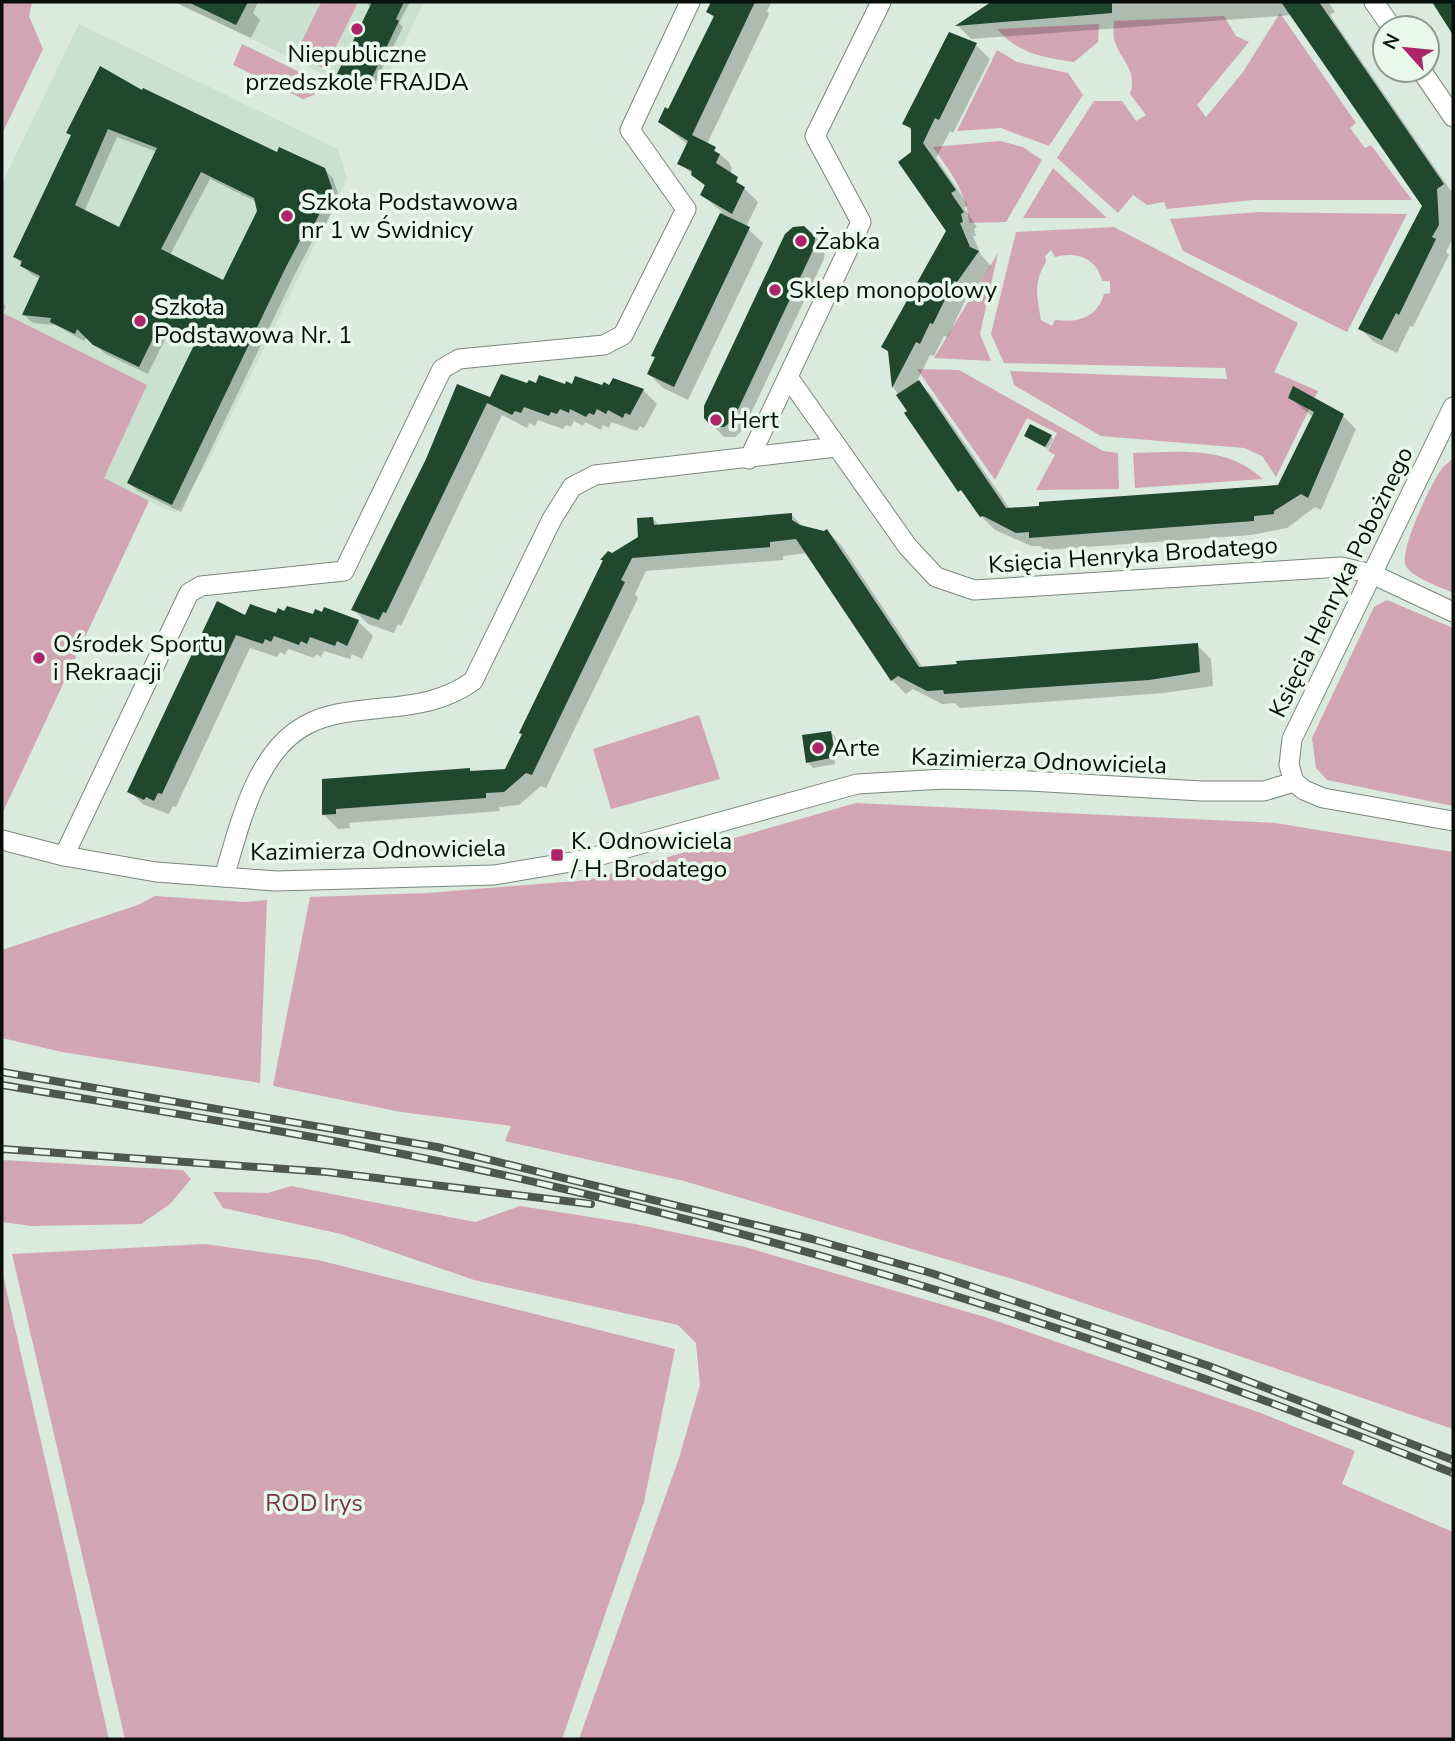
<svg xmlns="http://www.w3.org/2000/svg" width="1455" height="1741" font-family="'Nunito Sans',sans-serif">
	<rect width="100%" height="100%" fill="#daeade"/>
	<g fill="#cbe1d0">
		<path d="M176,2H424L392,68L364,94Z"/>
		<path d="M79,24L338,149L347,179L210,458L176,513L149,501L2,812V183Z"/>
	</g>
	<g fill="#d2a5b5" fill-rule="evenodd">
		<path d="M2,2H32L29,16L43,49L2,134Z"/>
		<path d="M321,2H358L325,69L295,55Z"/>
		<path d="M1280,13L1356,123L1350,128L1365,148L1371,145L1412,200H1253L1167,209L1164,202L1147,205L1133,195L1118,213L1057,158L1094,101H1122L1136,121L1146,115L1130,94C1138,70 1120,60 1114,39C1113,34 1114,26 1114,21L1224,16L1236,36L1249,42L1197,105L1206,117L1243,72Z"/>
		<path d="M1099,24L1098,42L1074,62C1042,57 1019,54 997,29Z"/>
		<path d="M242,44L314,79L317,89L314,95L303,99L233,65Z"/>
		<path d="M997,50L1017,62L1068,73L1083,95L1049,146L1001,128L957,131Z"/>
		<path d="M1000,141L1023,147L1042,160L1006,222L969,223C967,192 950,172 933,147Z"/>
		<path d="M1053,168L1107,218H1023Z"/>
		<path d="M1259,212L1407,214L1347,332L1183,251L1170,219Z"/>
		<path d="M1114,227L1298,323L1274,372L1318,391L1276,477L1262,456L1244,448L1101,436L1014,385L1010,371L1227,379L1225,368L1004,363L991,334L1016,232ZM1051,250L1055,257C1076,251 1097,258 1102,281H1110V293L1104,294C1097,318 1078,323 1055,320L1052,326L1041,320C1037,297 1033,283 1046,262L1045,256Z"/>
		<path d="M998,253L980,334L991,361L934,358Z"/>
		<path d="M2,304L6,306L3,313L147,385L104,478L149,501L2,814Z"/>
		<path d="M917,369L959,370L1103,451L1118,453L1119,489L1036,490L1055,455L1048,451L1057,433L1027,418L995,480Z"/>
		<path d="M1133,453C1181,452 1226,445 1263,479L1135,488Z"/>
		<path d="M1453,458V593C1439,586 1414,579 1406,566C1398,553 1431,483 1441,470C1444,465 1450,462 1453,458Z"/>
		<path d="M1387,600L1453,628V806L1327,780L1316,768L1312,738L1374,607Z"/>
		<path d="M699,715L720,779L611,809L593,749Z"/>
		<path d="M856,803L1275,823L1453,852V1429L1016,1280L684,1181L505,1141L511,1126L401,1112L273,1086L310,897L428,893L588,880Z"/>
		<path d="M155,896L244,902L267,900L260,1083L62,1052L2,1038V950L138,905Z"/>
		<path d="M2,1160L183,1170L191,1179L170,1204L141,1224L31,1226L2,1222Z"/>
		<path d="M291,1186L475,1222L520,1206L635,1224L745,1247L985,1317L1261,1413L1355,1451L1342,1484L1453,1532V1739H579L679,1458L700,1385L696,1343L678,1325L474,1280L341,1234L223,1208L213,1192L268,1193Z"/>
		<path d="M205,1244L318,1260L675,1349L644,1502L562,1739H125L12,1254Z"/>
		<path d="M2,1271L109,1739H2Z"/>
	</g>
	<g fill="#0003" fill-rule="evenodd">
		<path d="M174,2H258L253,13L260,20L251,38Z"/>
		<path d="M366,2H410L399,23L403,27L370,93L339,75L371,8Z"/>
		<path d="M713,2L771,3L767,11L769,14L707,144L729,162L732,169L730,174L758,202L746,227L763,243L688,400L663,388L649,374L656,358L653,355L722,212L702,195L706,187L680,163L688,145L660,122L669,111L714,18L708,12Z"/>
		<path d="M993,2H1328L1335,12L1330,15L1453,194L1452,240L1446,252L1449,255L1413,327L1410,326L1397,353L1374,342L1360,328L1424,206L1292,15L971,39L958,26Z"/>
		<path d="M976,45L990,59L953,133L950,131L936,158L968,205L964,208L977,227L974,229L976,236H973L981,255L991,266L971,295L968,294L948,337L944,336L934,356L930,355L917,381L932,396L1010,509L1279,486L1313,417L1290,398L1343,416L1356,429L1321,510L1315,507L1287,528L1251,535L1045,550L1040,546H1031L995,530L981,516L893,387L890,354L883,347L948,230L913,153V132L904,123Z"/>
		<path d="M143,92L277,155L324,169L333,178L339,197L318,241L314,238L294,276L181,512L138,491L129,483L197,342L170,329L148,374L104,353L87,336L84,341L55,325L33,323L24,315L40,279L31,274L15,256L72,137L69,133ZM117,137L157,152L120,230L84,212ZM210,179L257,202L259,211L224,283L170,255Z"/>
		<path d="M794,228L808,229L819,240L825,249L824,259L743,430L735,437H724L706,418Z"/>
		<path d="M536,385L643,390L657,404L644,428L640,426L637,431L611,422L609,428L603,425L601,430L585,422L583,426L574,421L571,427L566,425L563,429L538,420L535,426L529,423L527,428L502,415L401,626L398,624L394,633L368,624L354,610L428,460L491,399Z"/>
		<path d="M1026,436H1051L1053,439L1048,449Z"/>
		<path d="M791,514L804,528L824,533L827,531L841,545L923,668L1197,645L1211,659L1213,686L1164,693L960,708L955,703L942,704L913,689L906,694L892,680L807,553L783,556V560L646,571L635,594L638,598L546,788L541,786L519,805L499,807L500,811L349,823L350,828L338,829L324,815V781L470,770L473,772L506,770L604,562L602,560L640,538L652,518L660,526Z"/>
		<path d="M325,609L358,621L373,636L362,659L352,654L350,659L324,651L321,657L316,654L314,658L288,649L285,655L280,652L277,657L250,648L176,807L173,806L169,814L144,805L129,791L246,618L314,616L322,615Z"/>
		<path d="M831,733L836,738L841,763L834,737H830L835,764L813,768L808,762Z"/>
	</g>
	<g fill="#20482d" fill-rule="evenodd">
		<path d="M188,2H248L236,25Z"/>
		<path d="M372,2H404L396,19L399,21L366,90L336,76Z"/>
		<path d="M711,2H755L692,135L716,147L714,151L720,154L716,163L738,177L736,182L745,187L732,214L700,195L705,185L691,175L692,171L677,164L688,141L658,122L665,107L668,109L714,16L706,12Z"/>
		<path d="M991,2H1112V13L955,26Z"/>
		<path d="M1281,2H1319L1444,184L1437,189L1439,225L1432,237L1436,239L1399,315L1396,313L1382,340L1358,329L1422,206Z"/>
		<path d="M1432,2H1453V35Z"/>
		<path d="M949,32L977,43L939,120L935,118L923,143L956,190L951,193L964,212L961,214L963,222L960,223L970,247L979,251L957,282L954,281L933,324L930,323L920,344L916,342L892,388L888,351L881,347L946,231L898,162L911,152V128L902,124Z"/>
		<path d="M100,66L142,90L143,88L277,152L279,147L325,168L332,188L310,233L305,231L286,267L172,505L127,483L197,339L161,322L139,367L93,345L77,329L75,334L50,322L51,318L22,315L40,276L20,266L22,261L13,257L71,135L66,133ZM108,129L157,148L119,227L75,205ZM201,172L254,198L257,211L223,280L161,249Z"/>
		<path d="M720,213L750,227L674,387L647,374L655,357L651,356Z"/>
		<path d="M804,226L815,237L814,248L733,420L724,427H712L704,418V406L785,234L793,227Z"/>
		<path d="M501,374L527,383L529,380L536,383L539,375L565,384L566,381L572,384L575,376L602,385L604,382L609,385L613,378L644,389L630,415L625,413L623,418L608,410L606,414L597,409L594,415L589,413L586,417L570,409L569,413L560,409L557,414L551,412L549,416L524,407L521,413L515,411L512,415L487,403L386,613L383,612L379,620L351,610L426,459L457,384L490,397Z"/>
		<path d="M919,380L1006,508L1039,506V502L1278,485L1314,412L1288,398L1293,386L1344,414L1308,498L1301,494L1274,511V514L1254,516V521L1029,538V532L1016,533L983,516L980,517L961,490L958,492L950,480L904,413L907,411L896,395Z"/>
		<path d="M1030,424L1052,435L1045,447L1024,436Z"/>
		<path d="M792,513V520L800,525L824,531L827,529L919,667L957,664L956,661L1198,643L1200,672L1149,680L944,694L943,690L927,691L898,676L891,681L796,539L770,542V547L632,558L621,580L625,582L532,775L526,773L504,792L486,793V798L336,809V814L322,815V779L470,768V771L505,769L522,734L519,733L603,560H600L608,551L612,553L638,537L637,518L653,517L654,525Z"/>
		<path d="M217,601L245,615L250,604L276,613L278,608L284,611L287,606L313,614L315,609L322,612L324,607L359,620L347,646L337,641L335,646L310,637L307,644L301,641L299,645L274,636L271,642L265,639L263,644L236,635L162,794L158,793L154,801L146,797L144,800L127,792Z"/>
		<path d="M831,731L836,757L806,763L802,735Z"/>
	</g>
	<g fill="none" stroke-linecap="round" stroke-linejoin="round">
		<defs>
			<g id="minor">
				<path d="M1374,2L1392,28"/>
				<path d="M1421,70L1453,117"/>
				<path d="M788,377L908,547L936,577L974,590L1341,567L1372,574L1453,612"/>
				<path d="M749,459L861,222L815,136L881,2"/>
				<path d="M1294,782L1289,765L1292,739L1453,407"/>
				<path d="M1294,782L1304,790L1323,798L1453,821"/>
				<path d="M2,840L64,856L156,872L276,881L494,875L583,860L857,784L944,779L1030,781L1201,791H1264L1294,782"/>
				<path d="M64,856L189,593L201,586L344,571L442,369L459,359L604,345L623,335L686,209L630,130L690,2"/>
				<path d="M224,877C240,825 256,748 310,723C332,712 358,711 382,708C416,705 445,701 473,681L552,519L572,487L595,475L836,447"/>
			</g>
		</defs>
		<use href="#minor" stroke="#79877c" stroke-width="21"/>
		<use href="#minor" stroke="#fff" stroke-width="19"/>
		<defs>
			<g id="rail">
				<path d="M2,1072L437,1147L812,1239L931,1273L1209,1366L1453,1460"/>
				<path d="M2,1085C188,1116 376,1144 560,1188C865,1260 1162,1356 1453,1473"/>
				<path d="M2,1149L327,1172L591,1204"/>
			</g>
		</defs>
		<use href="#rail" stroke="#4d5650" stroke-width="8"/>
		<use href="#rail" stroke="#e8f8eb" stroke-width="5" stroke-dasharray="16" stroke-linecap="butt"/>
	</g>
	<g fill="#ad2569" stroke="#e8f8eb" stroke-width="2.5">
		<circle cx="357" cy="29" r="7"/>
		<circle cx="287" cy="216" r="7"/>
		<circle cx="801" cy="241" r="7"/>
		<circle cx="775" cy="290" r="7"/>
		<circle cx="140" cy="321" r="7"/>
		<circle cx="716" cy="420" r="7"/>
		<circle cx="39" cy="658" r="7"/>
		<circle cx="818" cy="748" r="7"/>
		<rect x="550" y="848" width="14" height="14" rx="3.5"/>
	</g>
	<g text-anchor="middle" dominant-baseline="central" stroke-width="7" stroke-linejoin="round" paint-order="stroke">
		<g font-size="24" fill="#080e0a" stroke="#e8f8eb" text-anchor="start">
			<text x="357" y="54" text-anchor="middle">Niepubliczne<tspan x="357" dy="28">przedszkole FRAJDA</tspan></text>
			<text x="301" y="202">Szkoła Podstawowa<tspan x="301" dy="28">nr 1 w Świdnicy</tspan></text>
			<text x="815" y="241">Żabka</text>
			<text x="789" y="290">Sklep monopolowy</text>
			<text x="154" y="307">Szkoła<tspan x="154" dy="28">Podstawowa Nr. 1</tspan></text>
			<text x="730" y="420">Hert</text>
			<text x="53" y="644">Ośrodek Sportu<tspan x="53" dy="28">i Rekraacji</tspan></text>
			<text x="832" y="748">Arte</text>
			<text x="571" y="841">K. Odnowiciela<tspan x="571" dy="28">/ H. Brodatego</tspan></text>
		</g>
		<g font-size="24" fill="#080e0a" stroke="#e8f8eb">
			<text transform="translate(1133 555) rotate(-4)">Księcia Henryka Brodatego</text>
			<text transform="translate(1341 582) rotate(-64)">Księcia Henryka Pobożnego</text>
			<text transform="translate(1039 761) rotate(2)">Kazimierza Odnowiciela</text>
			<text transform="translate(378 850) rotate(-1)">Kazimierza Odnowiciela</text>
		</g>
		<g font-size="24" fill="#74344f" stroke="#e8f8eb">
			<text x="314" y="1503">ROD Irys</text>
		</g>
	</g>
	<rect width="1455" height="1741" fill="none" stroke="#080e0a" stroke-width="7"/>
	<g transform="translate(1406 49) rotate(297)"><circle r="33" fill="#e8f8eb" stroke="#8e9a91" stroke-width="2"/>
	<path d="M0-5L12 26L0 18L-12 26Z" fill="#ad2569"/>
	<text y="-10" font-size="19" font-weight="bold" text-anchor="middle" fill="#080e0a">N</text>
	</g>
</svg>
